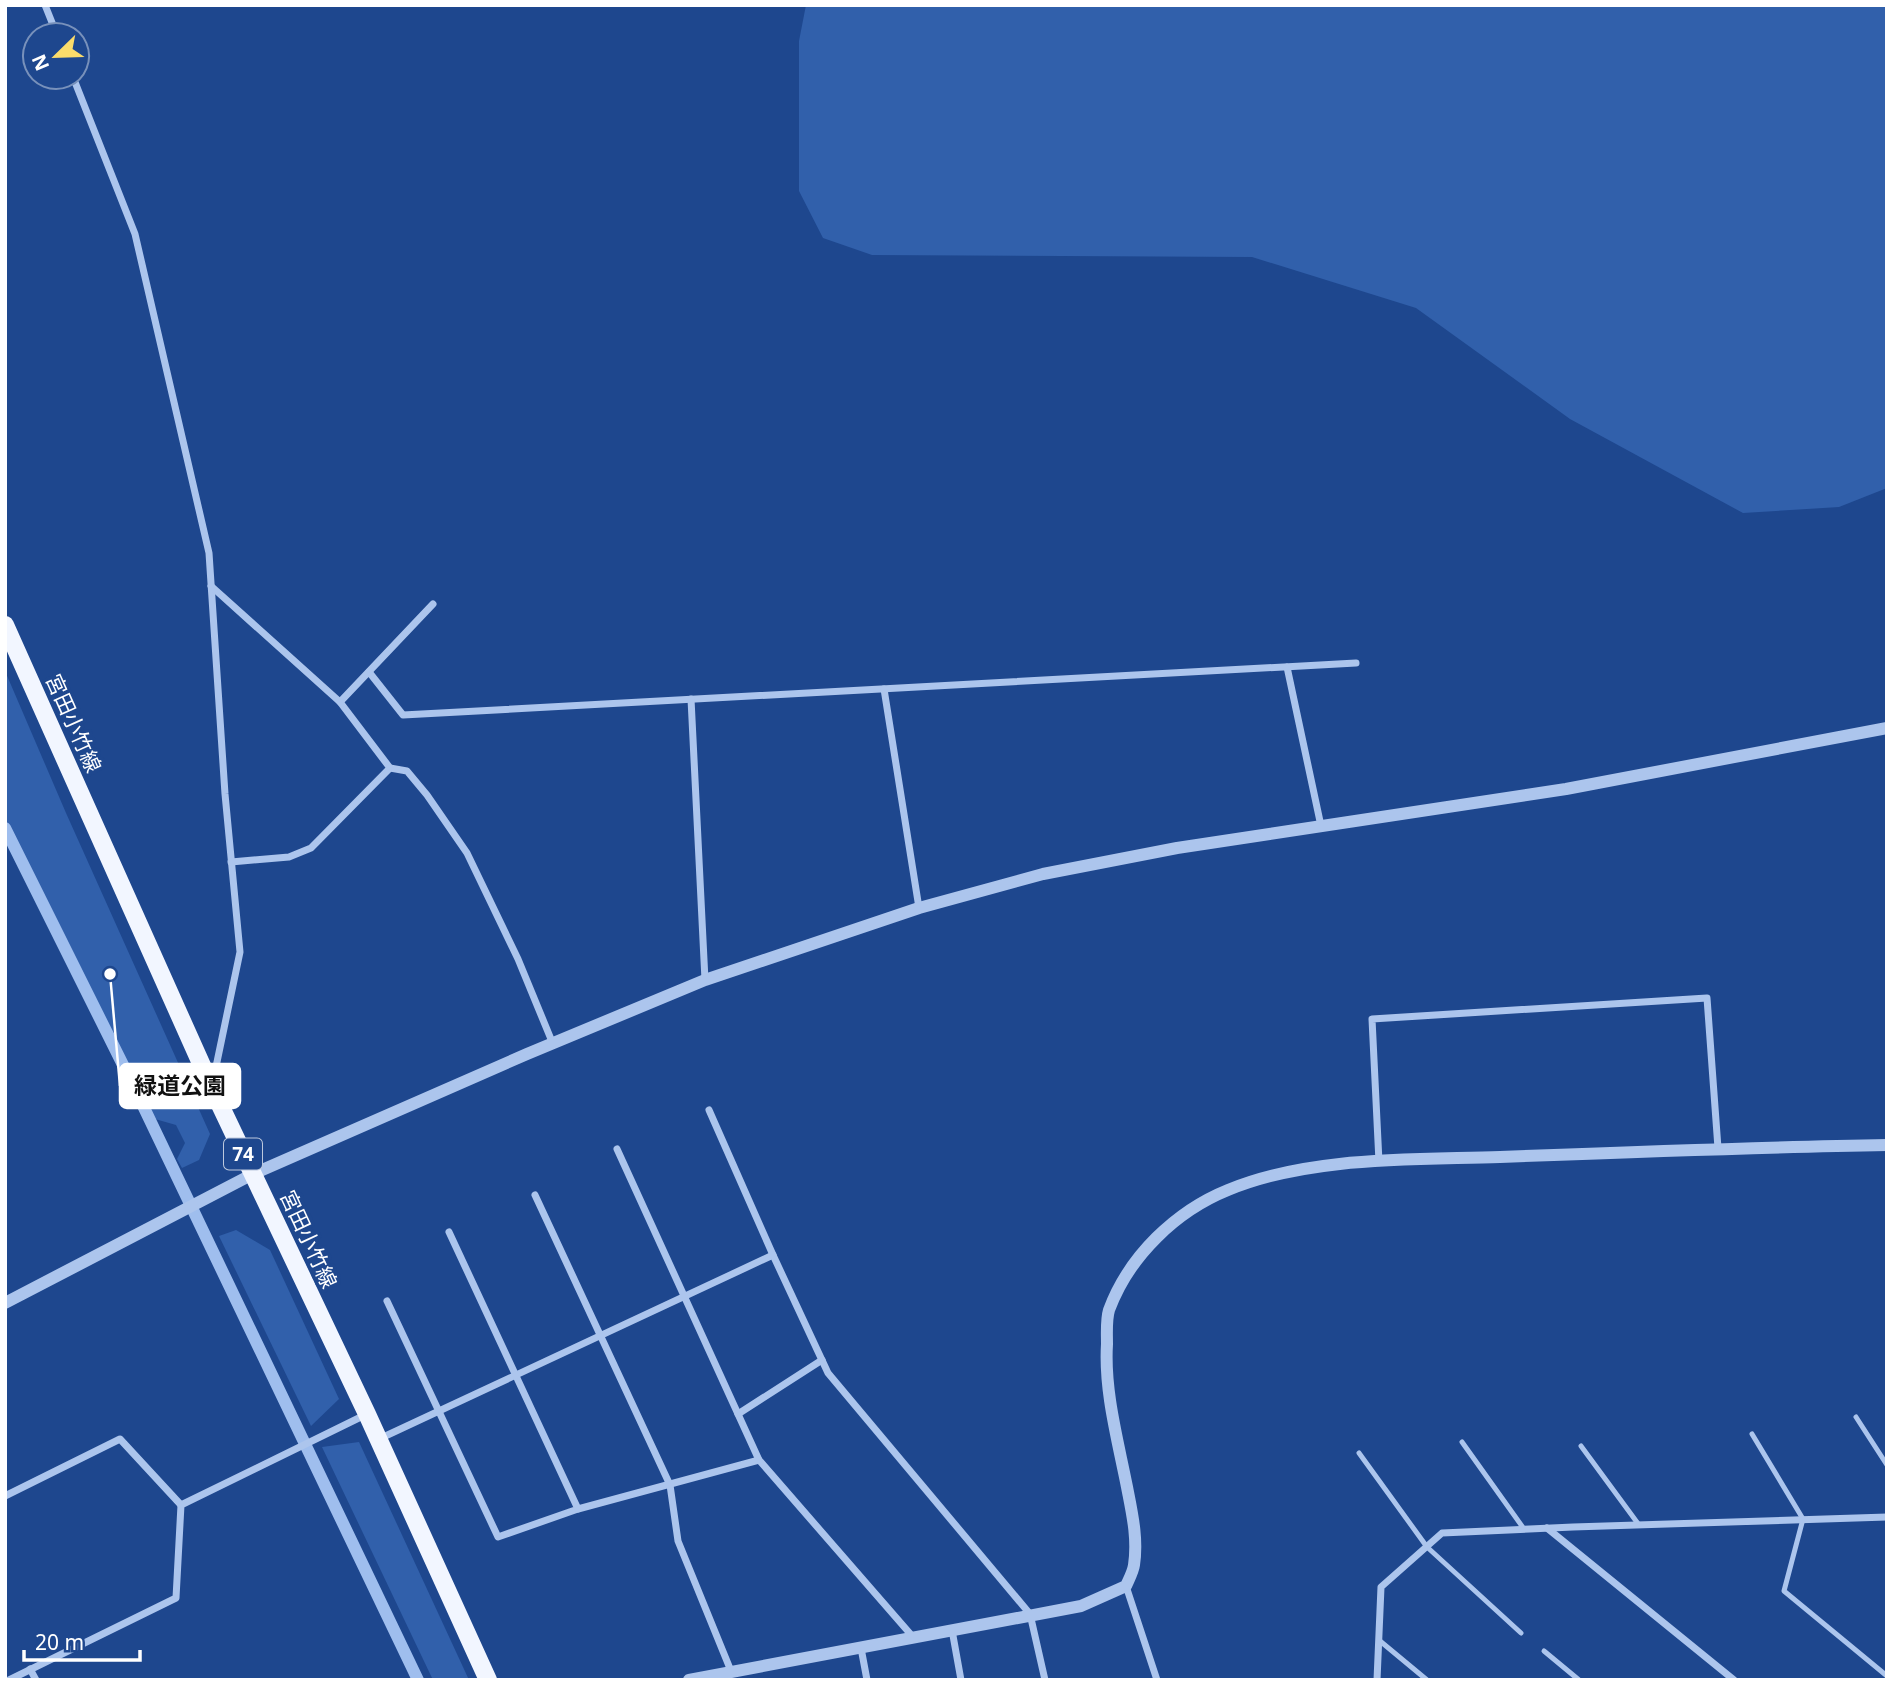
<svg xmlns="http://www.w3.org/2000/svg" width="1892" height="1685" font-family="'Noto Sans','Noto Sans JP',sans-serif">
	<rect width="100%" height="100%" fill="#1e478e"/>
	<g fill="#3160ab">
		<path d="M806,5H1887V488L1839,507L1743,513L1570,419L1416,308L1252,257L872,255L823,238L799,191V41Z"/>
		<path d="M5,671L66,813L210,1134L199,1160L182,1168L177,1159L185,1143L176,1125L155,1119L5,818Z"/>
		<path d="M236,1230L270,1250L339,1399L311,1426L219,1236Z"/>
		<path d="M359,1442L469,1680H433L322,1447Z"/>
	</g>
	<g fill="none" stroke-linecap="round" stroke-linejoin="round">
		<path stroke="#9fbeee" stroke-width="12" d="M5,828L136,1091L418,1680"/>
		<g stroke="#acc5ed" stroke-width="5">
			<path d="M1856,1417L1887,1465"/>
			<path d="M1752,1434L1803,1519L1784,1591L1887,1676"/>
			<path d="M1462,1442L1524,1529"/>
			<path d="M1581,1446L1639,1525"/>
			<path d="M1359,1453L1427,1547L1521,1633"/>
			<path d="M1380,1641L1427,1680"/>
			<path d="M1544,1651L1579,1680"/>
		</g>
		<g stroke="#acc5ed" stroke-width="7">
			<path d="M45,5L57,35"/>
			<path d="M73,77L135,234L209,553L225,794L240,952L213,1081"/>
			<path d="M211,586L340,702L390,768L311,848L289,857L231,862"/>
			<path d="M1287,667L1321,826"/>
			<path d="M369,672L403,715L1356,663"/>
			<path d="M884,689L919,908"/>
			<path d="M691,699L705,980"/>
			<path d="M340,702L433,604"/>
			<path d="M390,768L407,771L427,795L467,853L518,959L553,1044"/>
			<path d="M709,1110L773,1255"/>
			<path d="M617,1149L759,1460L913,1637"/>
			<path d="M1379,1162L1372,1019L1707,998L1718,1148"/>
			<path d="M535,1195L670,1485L678,1541L731,1671"/>
			<path d="M387,1301L498,1537L578,1509L449,1232"/>
			<path d="M738,1414L822,1360"/>
			<path d="M379,1439L773,1255L828,1373L1030,1614L1045,1680"/>
			<path d="M5,1496L120,1439L181,1505"/>
			<path d="M578,1509L759,1460"/>
			<path d="M1547,1528L1734,1680"/>
			<path d="M1126,1586L1157,1680"/>
			<path d="M952,1630L961,1680"/>
			<path d="M861,1648L867,1680"/>
			<path d="M30,1669L36,1680"/>
			<path d="M9,1680L176,1598L181,1505L367,1414"/>
			<path d="M1377,1680L1381,1587L1442,1533L1573,1527L1887,1517"/>
		</g>
		<g stroke="#acc5ed" stroke-width="12">
			<path d="M5,1303L253,1174L527,1054L705,980L919,908L1043,874L1177,848L1566,789L1887,728"/>
			<path d="M689,1680L1081,1606L1126,1586C1129,1579 1133,1572 1134,1565C1138,1538 1132,1513 1127,1487C1118,1441 1104,1391 1107,1344C1107,1333 1106,1320 1109,1310C1129,1256 1176,1211 1228,1190C1310,1156 1413,1160 1500,1157C1629,1152 1758,1147 1887,1145"/>
		</g>
		<path stroke="#f2f6ff" stroke-width="18" d="M5,625L212,1088L367,1414L488,1680"/>
	</g>
	<g text-anchor="middle" dominant-baseline="central" stroke-width="7" stroke-linejoin="round" paint-order="stroke">
		<rect fill="#1e478e" stroke="#bcc8dd" stroke-width="2" x="224" y="1138.5" width="38" height="31" rx="5"/>
		<g font-size="19" font-weight="bold" fill="#fff">
			<text x="243" y="1154">74</text>
		</g>
		<g font-size="21" fill="#fff" stroke="#1e478e">
			<text transform="translate(74 723) rotate(66)">宮田小竹線</text>
			<text transform="translate(309 1239) rotate(65)">宮田小竹線</text>
		</g>
	</g>
	<path fill="none" stroke="#fff" stroke-width="2.5" d="M110 974L120 1086"/>
	<circle fill="#fff" stroke="#1e478e" stroke-width="2.5" cx="110" cy="974" r="7"/>
	<rect fill="#fff" stroke="#fff" stroke-width="2.5" x="120" y="1064" width="120" height="44" rx="7"/>
	<g font-size="23" text-anchor="middle" font-weight="bold" fill="#111">
		<text x="180" y="1094">緑道公園</text>
	</g>
	<rect width="1892" height="1685" fill="none" stroke="#ffffff" stroke-width="14"/>
	<g transform="translate(56 56) rotate(247)"><circle r="33" fill="#1e478e" stroke="#7891bb" stroke-width="2"/>
	<path d="M0-5L12 26L0 18L-12 26Z" fill="#fbdc6b"/>
	<text y="-10" font-size="19" font-weight="bold" text-anchor="middle" fill="#ffffff">N</text>
	</g>
	<path d="M24 1650v10h116v-10" fill="none" stroke="#ffffff" stroke-width="3.5"/>
	<text x="35" y="1650" font-size="21" fill="#ffffff" stroke="#1e478e" stroke-width="5" paint-order="stroke">20 m</text>
</svg>
